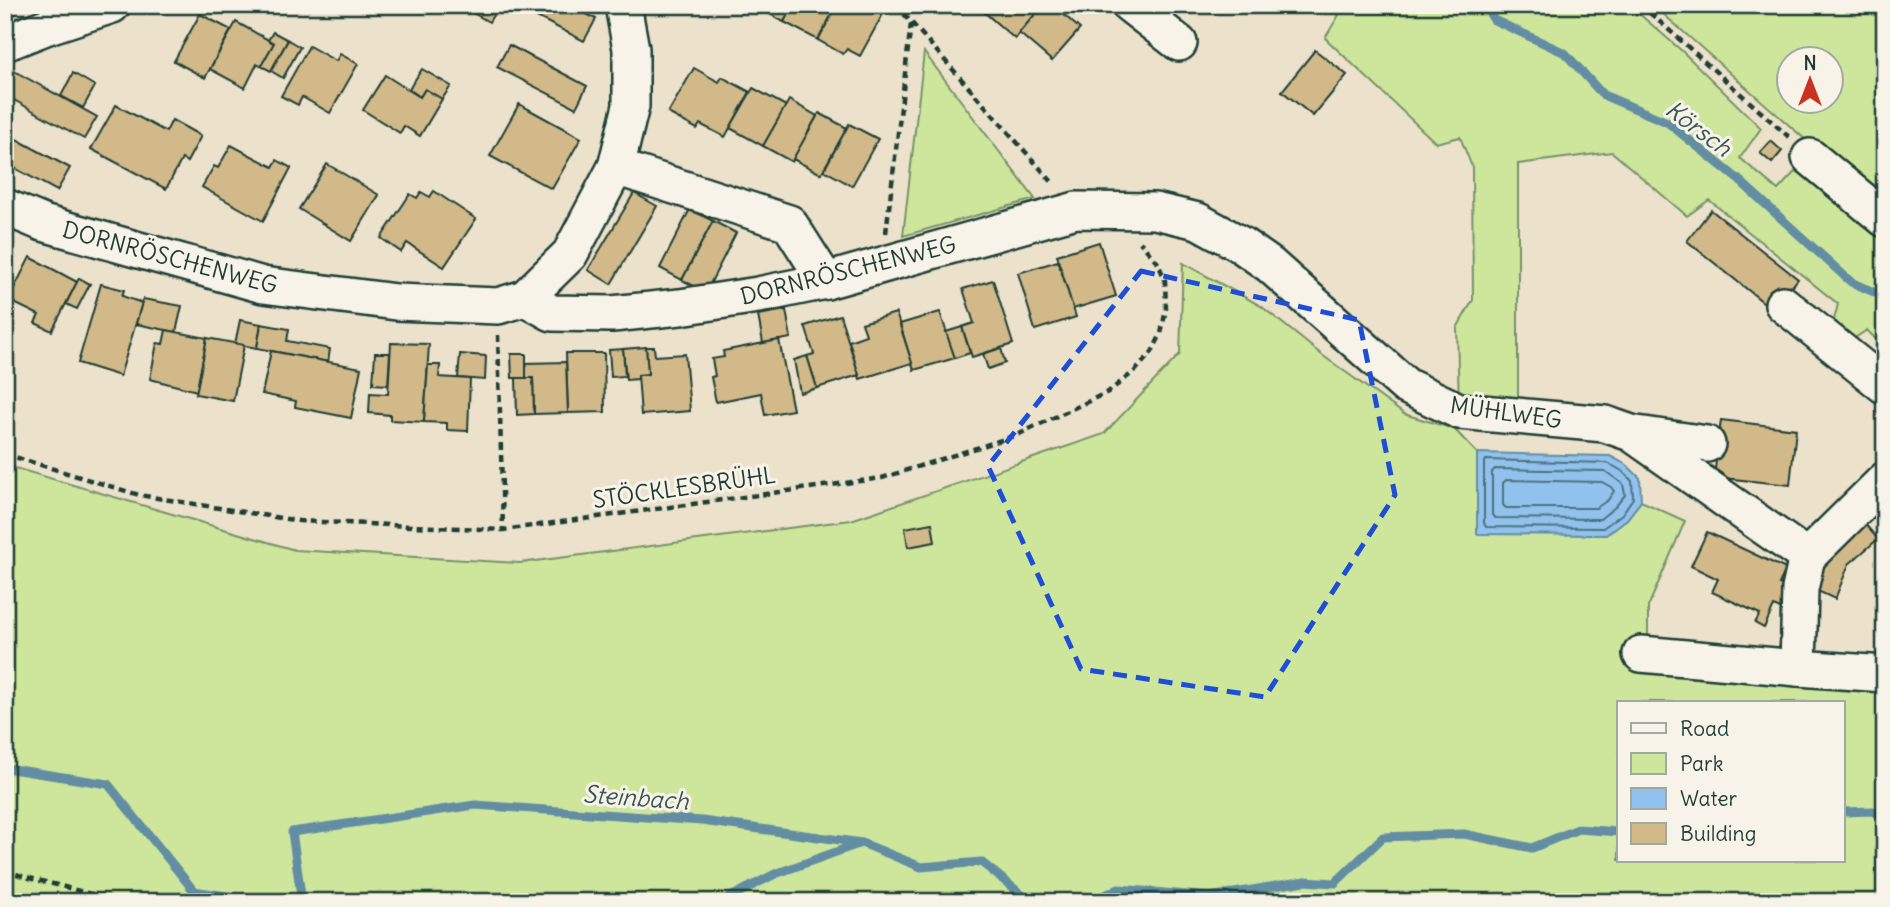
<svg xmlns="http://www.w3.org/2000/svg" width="1890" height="907" font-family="Delius,sans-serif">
	<rect width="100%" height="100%" fill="#ece2cc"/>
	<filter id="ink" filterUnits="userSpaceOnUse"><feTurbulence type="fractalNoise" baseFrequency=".0143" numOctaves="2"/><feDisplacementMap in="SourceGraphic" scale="14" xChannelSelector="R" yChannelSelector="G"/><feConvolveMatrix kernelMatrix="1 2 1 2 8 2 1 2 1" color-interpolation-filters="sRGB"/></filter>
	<g filter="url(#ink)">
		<g fill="#cee69c" stroke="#769268" stroke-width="2" fill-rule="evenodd">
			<path d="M1328,5H1629L1682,51L1761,128L1740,158L1778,190L1804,162L1885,231V349L1867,330L1850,341L1832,328L1838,304L1709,200L1687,216L1612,152L1518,164V411L1459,406L1457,328L1473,300L1472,167L1460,137L1436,143L1325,38L1339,15Z"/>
			<path d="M1653,5H1885V210ZM1788,60H1830V102H1788Z"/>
			<path d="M924,52L1035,199L903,236Z"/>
			<path d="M1183,263L1261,306L1322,355L1404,414L1454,429L1477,453V534L1627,519L1641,501L1685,521L1648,607V664L1885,682V902H5V465L295,550L520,563L851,520L1104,434L1180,354ZM1619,702H1843V860H1619Z"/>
		</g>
		<path fill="#91c2ed" stroke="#638da3" stroke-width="2" d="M1477,453L1610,456L1627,465L1640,478L1641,501L1627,519L1606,535L1477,534Z"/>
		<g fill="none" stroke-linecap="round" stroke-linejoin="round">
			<g stroke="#4d727e" stroke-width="2">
				<path d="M1486,460L1608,463L1622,471L1632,481L1633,498L1622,514L1603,528L1486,527L1484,523V464Z"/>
				<path d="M1495,469L1605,471L1623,484L1625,495L1615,507L1600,519L1495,518L1492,515V472Z"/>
				<path d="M1506,480L1602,482L1611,487L1614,491L1608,500L1596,508H1506L1503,505V483Z"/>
			</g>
			<g stroke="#638da3" stroke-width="9">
				<path d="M1484,5L1494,20L1565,53L1603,95L1667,122L1739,180L1851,282L1885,297"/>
				<path d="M5,768L108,784L194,891L266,902"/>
				<path d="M1843,812L1873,811L1885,818"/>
				<path d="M302,902L292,832L475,805L702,821L862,843L921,867L981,862L1031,902"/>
				<path d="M721,902L775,874L861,843"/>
				<path d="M1089,902L1119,889L1210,897L1305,881L1335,883L1383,837L1464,834L1532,848L1578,829L1619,832"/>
			</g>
		</g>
		<g fill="#d2b989" stroke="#1f3d34" stroke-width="2">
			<path d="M459,5H499L489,22Z"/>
			<path d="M531,5H570L596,19L584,41L527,12Z"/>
			<path d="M754,5H793L784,22Z"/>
			<path d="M793,5H837L818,40L784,22Z"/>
			<path d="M837,5H867L883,14L860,56L847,49L843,54L818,40Z"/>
			<path d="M976,5H1043L1015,39Z"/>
			<path d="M1043,5H1053L1080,29L1052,61L1019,33Z"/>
			<path d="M200,14L231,30L205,78L174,61Z"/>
			<path d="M236,22L274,43L261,66L257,64L245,88L210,69Z"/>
			<path d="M273,32L288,40L271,71L261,66L274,43L268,40Z"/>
			<path d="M288,40L300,47L283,78L271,71Z"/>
			<path d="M509,45L587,86L576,108L497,67Z"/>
			<path d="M309,46L336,61L340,54L358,64L330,113L302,97L298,105L281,96Z"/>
			<path d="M1315,50L1347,75L1313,116L1282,91Z"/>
			<path d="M7,67L97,117L84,139L5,95V70Z"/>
			<path d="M694,68L719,82L722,77L750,92L725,137L700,124L697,129L668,113Z"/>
			<path d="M422,69L451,86L442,99L425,89L420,97L409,89Z"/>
			<path d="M73,73L95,86L83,108L61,96Z"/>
			<path d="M385,75L420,97L425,89L442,99L420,136L404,126L400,133L363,110Z"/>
			<path d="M753,88L786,106L763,146L730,128Z"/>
			<path d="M789,100L817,116L792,162L763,146Z"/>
			<path d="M519,104L581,138L552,189L490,156Z"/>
			<path d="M116,105L166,132L172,120L201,136L187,162L182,159L166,189L91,149Z"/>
			<path d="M819,113L847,128L821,174L793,159Z"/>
			<path d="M849,124L878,139L852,186L824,170Z"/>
			<path d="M5,133L70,168L57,191L5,163Z"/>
			<path d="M1771,141L1782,151L1772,163L1760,153Z"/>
			<path d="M231,145L273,167L277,160L291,168L263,221L202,187L214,166L218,168Z"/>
			<path d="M327,164L379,195L351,241L299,209Z"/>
			<path d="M434,191L476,219L444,267L407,243L401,252L381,238L410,194L417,198L421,192L430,197Z"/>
			<path d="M634,193L657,206L611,284L588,270Z"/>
			<path d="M690,209L713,221L682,280L660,268Z"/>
			<path d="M1711,210L1798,279L1773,310L1687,241Z"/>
			<path d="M713,221L736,233L706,292L682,280Z"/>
			<path d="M1099,242L1116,296L1073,309L1057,255Z"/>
			<path d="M30,257L77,282L52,331L35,323L39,315L8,300Z"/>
			<path d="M1058,261L1076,317L1035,330L1018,273Z"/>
			<path d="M79,278L90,284L77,309L66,304Z"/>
			<path d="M993,280L1013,344L972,357L962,327L974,323L963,289Z"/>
			<path d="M101,284L124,290L122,296L142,303L120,376L78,363Z"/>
			<path d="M143,299L182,306L176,332L136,324Z"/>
			<path d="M786,310L791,338L763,343L758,315Z"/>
			<path d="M940,312L955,358L914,370L900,324Z"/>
			<path d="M896,313L912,363L860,379L849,341L866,335L862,323Z"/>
			<path d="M840,315L859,375L817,388L807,356L814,354L805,326Z"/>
			<path d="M240,320L261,324L257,348L235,344Z"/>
			<path d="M261,324L289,329L287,341L330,349L328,362L257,348Z"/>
			<path d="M962,327L970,353L955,358L946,332Z"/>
			<path d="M166,330L207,338L197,391L150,379L157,343L163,344Z"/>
			<path d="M207,338L244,345L233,401L196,394Z"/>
			<path d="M779,340L793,410L765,415L761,393L716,402L711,377L715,376L712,359L724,357L723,351Z"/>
			<path d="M391,343L429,344L424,422L390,420V415L369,413L370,393L388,394Z"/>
			<path d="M646,347H654L655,356L685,354L690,411L641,415L638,375L648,374Z"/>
			<path d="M646,347L648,374L638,375V379L626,380L623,349Z"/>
			<path d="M1001,348L1005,363L988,369L983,354Z"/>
			<path d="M623,349L625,376L611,377L609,350Z"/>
			<path d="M271,351L361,368L351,418L295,407L296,401L262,394Z"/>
			<path d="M375,353H390L388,385L373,384Z"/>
			<path d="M566,353H604L605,412L568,413Z"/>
			<path d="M460,354L486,356L485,380L458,378Z"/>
			<path d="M511,354H526V378H512Z"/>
			<path d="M807,356L817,388L800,393L794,360Z"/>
			<path d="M566,362L568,413L534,414L533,378H526V363Z"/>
			<path d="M428,365H440L439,377L470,379L468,431L447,430V423L424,422Z"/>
			<path d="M516,378H533L534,414L517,415Z"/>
			<path d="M1721,420L1796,429L1790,485L1714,477Z"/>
			<path d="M1862,521L1878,539L1849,564L1835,599L1811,588L1826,552Z"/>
			<path d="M932,523L935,542L908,547L905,528Z"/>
			<path d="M1707,532L1786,569L1779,584L1794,591L1784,611L1774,606L1764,628L1755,623L1760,614L1712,592L1718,579L1691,566Z"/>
		</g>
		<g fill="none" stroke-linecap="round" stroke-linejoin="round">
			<defs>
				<g id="minor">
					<path d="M1130,5L1179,43"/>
					<path d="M5,43L48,26L112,5"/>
					<path d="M1810,157L1885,219"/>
					<path d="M616,167L789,223L826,281"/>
					<path d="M5,207L43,223L263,285L396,302L498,306L525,298L552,313L612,314L680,307L758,295L826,281L1076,210L1155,211L1198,221L1240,244L1270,265L1406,386L1459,411L1605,424L1631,433L1807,557"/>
					<path d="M525,298L570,254L616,167L631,106V49L623,5"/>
					<path d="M1783,304L1885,386"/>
					<path d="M1637,434L1707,444"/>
					<path d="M1807,557L1800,589L1798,668L1885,674"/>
					<path d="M1807,557L1885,480"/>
					<path d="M1641,654L1798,668"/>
				</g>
			</defs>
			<use href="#minor" stroke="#1f3d34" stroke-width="40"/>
			<g stroke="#1f3d34" stroke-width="4.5" stroke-dasharray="7 5" stroke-linecap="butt">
				<path d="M896,5L1053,183"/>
				<path d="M1641,5L1789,137"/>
				<path d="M886,233L911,23"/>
				<path d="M498,335L503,530"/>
				<path d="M5,454L139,495L299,521L503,530L882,478L1017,435L1108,392L1135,371L1152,352L1161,334L1166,309L1165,280L1158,263L1140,242"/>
				<path d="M5,870L22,876L99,896L109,902"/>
			</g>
			<use href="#minor" stroke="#f7f3e8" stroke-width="35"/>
		</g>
	</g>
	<path fill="none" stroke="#1d4ed8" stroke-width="5" stroke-dasharray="14 9" stroke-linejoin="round" d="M1141,271L1359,320L1395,495L1265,697L1081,669L988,466Z"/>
	<g text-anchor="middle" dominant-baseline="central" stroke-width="6" stroke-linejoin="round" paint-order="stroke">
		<g font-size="23" fill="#1f3d34" stroke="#f7f3e8">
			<text transform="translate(170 257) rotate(15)">DORNRÖSCHENWEG</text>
			<text transform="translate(848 270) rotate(-14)">DORNRÖSCHENWEG</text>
			<text transform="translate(1506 412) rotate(8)">MÜHLWEG</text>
			<text transform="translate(684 487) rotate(-8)">STÖCKLESBRÜHL</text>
		</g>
		<g font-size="24" font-style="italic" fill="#365859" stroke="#f7f3e8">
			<text transform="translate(1699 128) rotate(37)">Körsch</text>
			<text transform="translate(636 797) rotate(4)">Steinbach</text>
		</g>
	</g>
	<rect width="1890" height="907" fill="none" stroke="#f7f3e8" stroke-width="28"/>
	<rect x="14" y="14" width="1862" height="879" fill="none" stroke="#1f3d34" stroke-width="2.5" filter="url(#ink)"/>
	<rect x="1617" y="701" width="228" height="161" fill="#f7f3e8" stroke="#a1aaa0" stroke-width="2"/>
	<rect x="1631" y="723" width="35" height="10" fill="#f7f3e8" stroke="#a1aaa0" stroke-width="2"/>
	<text x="1680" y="736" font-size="21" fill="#1f3d34">Road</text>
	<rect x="1631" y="753" width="35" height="21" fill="#cee69c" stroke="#a1aaa0" stroke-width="2"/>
	<text x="1680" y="771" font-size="21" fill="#1f3d34">Park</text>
	<rect x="1631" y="788" width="35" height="21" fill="#91c2ed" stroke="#a1aaa0" stroke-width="2"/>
	<text x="1680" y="806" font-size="21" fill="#1f3d34">Water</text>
	<rect x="1631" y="823" width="35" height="21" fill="#d2b989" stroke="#a1aaa0" stroke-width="2"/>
	<text x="1680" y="841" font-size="21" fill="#1f3d34">Building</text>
	<g transform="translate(1810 80)"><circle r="33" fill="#f7f3e8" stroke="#a1aaa0" stroke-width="2"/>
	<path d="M0-5L12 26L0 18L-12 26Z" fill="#c8321e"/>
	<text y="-10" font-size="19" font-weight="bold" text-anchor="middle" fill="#1f3d34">N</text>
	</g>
</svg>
